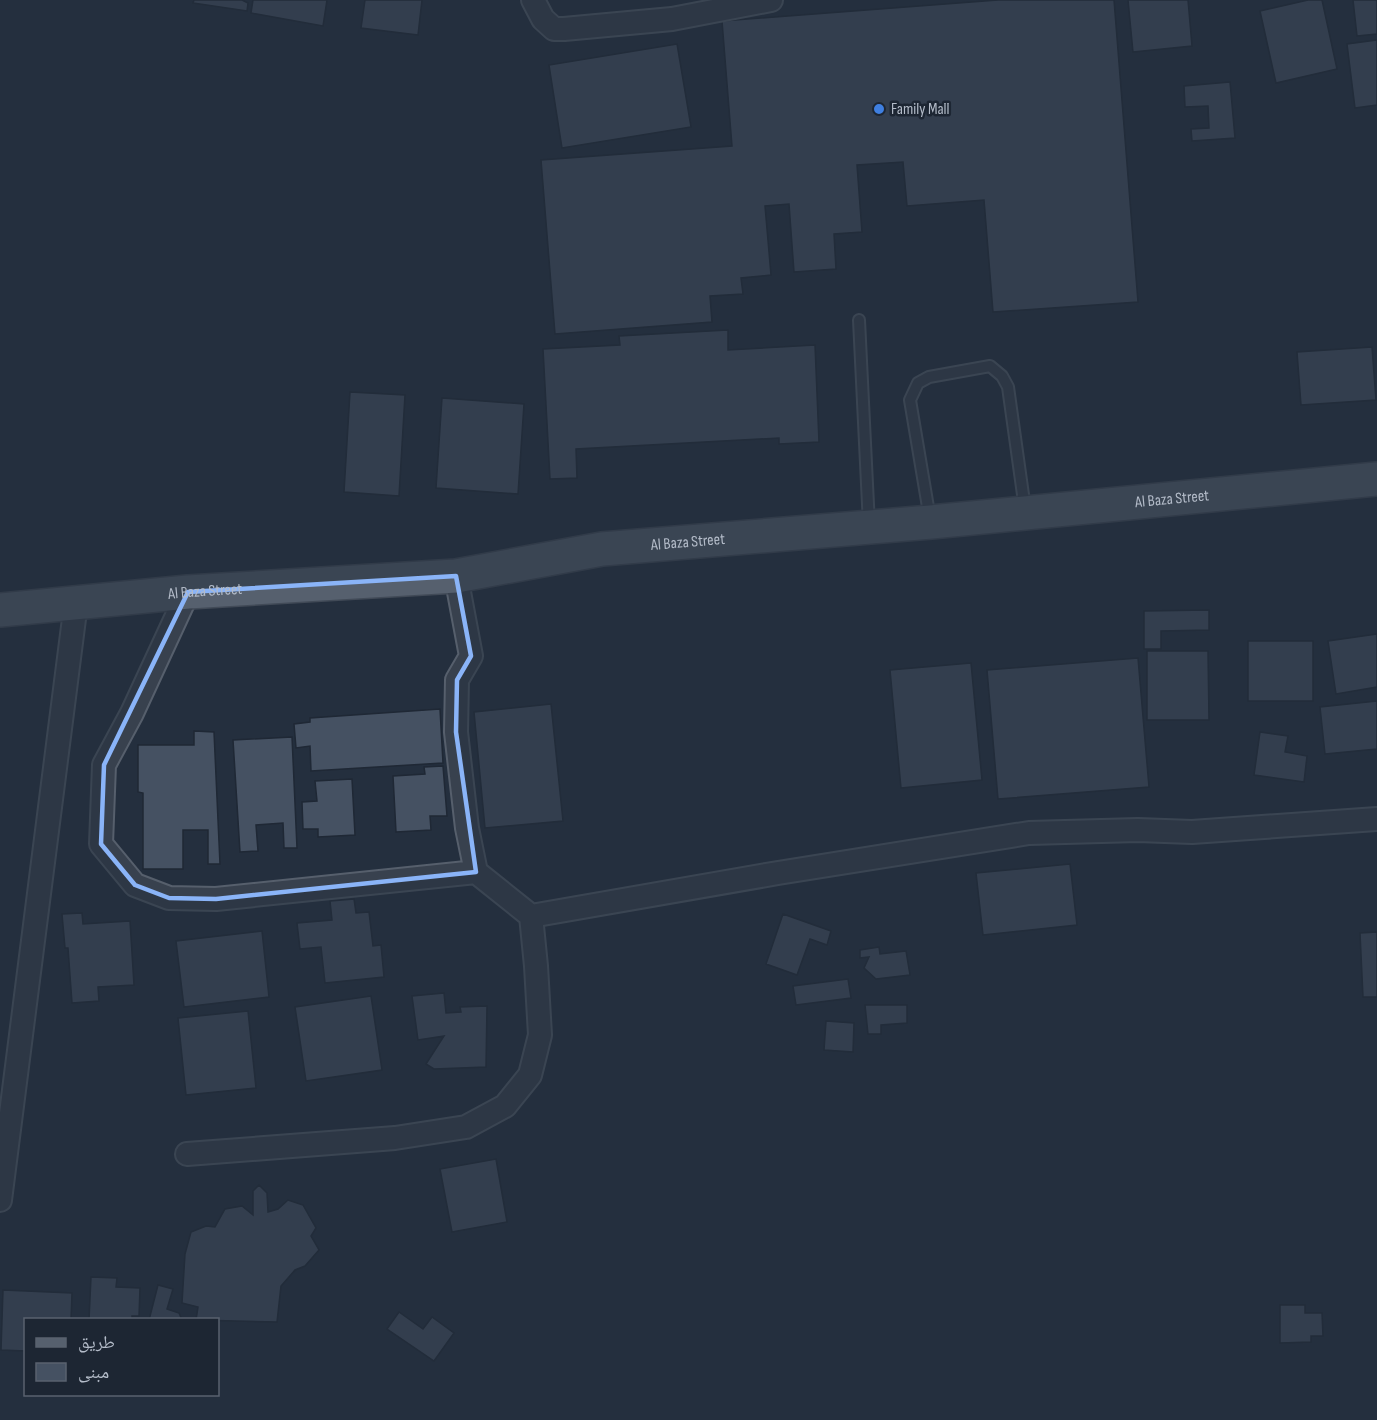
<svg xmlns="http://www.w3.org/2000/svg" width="1377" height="1420" font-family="'Sofia Sans Condensed','Noto Naskh Arabic',sans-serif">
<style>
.building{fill:#455162;stroke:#1f2835;stroke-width:1.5}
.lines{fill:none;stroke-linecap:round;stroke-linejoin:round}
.lane-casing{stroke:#565f6c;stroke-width:14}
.street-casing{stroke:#565f6c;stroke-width:26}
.primary-casing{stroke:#414a57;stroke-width:36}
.lane{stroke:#38414e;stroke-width:10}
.street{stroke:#38414e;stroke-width:22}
.primary{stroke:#56606e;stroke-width:33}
.marked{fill:none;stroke:#8ab4f8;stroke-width:4.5;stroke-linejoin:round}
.shop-dot{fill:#3f7fe0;stroke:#1d2633;stroke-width:2}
.labels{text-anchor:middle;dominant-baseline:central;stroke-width:5;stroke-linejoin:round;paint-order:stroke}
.poi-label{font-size:16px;fill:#b4bcc9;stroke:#1d2633;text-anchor:start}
.street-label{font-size:16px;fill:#b4bcc9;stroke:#1d2633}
</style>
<rect width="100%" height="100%" fill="#242f3e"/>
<!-- building -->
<path class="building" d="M194,0h48l6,3 -1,8 -54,-8z
M253,0h74l-4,26 -72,-13z
M365,0h57l-4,35 -57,-7z
M998,0h116l24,302 -145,10 -9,-112 -77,6 -4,-44 -46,3 5,67 -28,2 2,35 -42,3 -5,-68 -24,2 6,69 -30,3 2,16 -33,2 2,26 -157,12 -14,-174 191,-14 -10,-125z
M1128,0h60l4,46 -59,6z
M1308,0h14l15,69 -61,14 -16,-72z
M1353,0h24v34l-20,2z
M1377,40v65l-22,3 -8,-64z
M677,44l14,83 -129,21 -13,-83z
M1230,82l5,56 -43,3 -1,-12 18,-1 -1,-22 -23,1 -1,-21z
M728,330v20l87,-5 4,97 -40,2v-6l-203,11 1,29 -27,1 -7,-130 77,-4 -1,-9z
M1372,347l4,53 -75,5 -4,-53z
M350,392l55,3 -6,101 -55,-4z
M442,398l82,6 -6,90 -82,-6z
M1209,610v20l-48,1v18h-17v-38z
M1377,634v53l-41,7 -8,-53z
M1248,641h65v60h-65z
M1147,651h61l1,69h-62z
M1138,658l11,129 -151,12 -11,-129z
M971,663l11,117 -81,8 -11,-118z
M1377,701v48l-52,5 -5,-47z
M551,704l12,117 -78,7 -11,-116z
M440,709l3,54 -132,8 -1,-25 -14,2 -2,-24 16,-2v-4z
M194,731l20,1 6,132h-12v-34h-25v39h-40v-76l-5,-1v-47h56z
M1260,732l28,4 -3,16 22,4 -3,26 -50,-7z
M292,737l5,111h-13l-1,-25 -27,2 2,26 -18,1 -7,-112z
M443,766l4,50h-17l1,14 -35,2 -3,-56 32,-2 -1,-7z
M352,779l3,56 -37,2v-8h-15l-1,-27 15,-1 -2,-20z
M1070,864l7,61 -94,10 -7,-62z
M354,899l2,14 13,-1 4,34 8,-1 3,32 -59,6 -4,-36 -21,2 -3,-26 35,-3 -2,-19z
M82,913l1,11 47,-3 4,64 -36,2 1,14 -27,2 -4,-55h-3l-3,-34z
M783,914l48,17 -4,14 -17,-6 -13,36 -31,-11z
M262,931l7,66 -85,10 -8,-66z
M1377,932v65h-14l-3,-64z
M879,947l1,7 26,-3 4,24 -34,4 -12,-11 5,-11 -9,1v-8z
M848,979l3,19 -55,7 -3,-19z
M444,993l2,20 15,-1 -1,-5 27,-1 -1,61 -52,2 -8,-5 18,-28 -26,4 -6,-44z
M371,996l11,74 -76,11 -11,-74z
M865,1005h42v18l-26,2v9h-13z
M248,1011l8,77 -70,7 -8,-77z
M826,1021l28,2 -1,29 -29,-2z
M496,1159l11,63 -55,10 -12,-63z
M259,1185l8,8 1,19 10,-3 10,-9 15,5 13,23 -5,8 8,14 -14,16 -10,4 -14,16 -4,36 -81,-2 2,-13 -16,-4 3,-49 6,-22 15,-6 9,1 10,-18 17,-3 11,9v-24z
M91,1277l26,1 -1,9 24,1 -1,28h-7v4h-43z
M158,1285l15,4 -6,20 12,4 3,7h-33z
M3,1290l69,3 -1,27h-45v31l-25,-1z
M1280,1305h25v8h17l1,23h-12v6l-31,1z
M399,1312l24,17 9,-12 22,16 -20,28 -47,-32z"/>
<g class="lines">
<defs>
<path id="lane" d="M859,320l10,205
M930,519l-20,-119 8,-17 11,-6 61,-11 12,10 6,11 17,122"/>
<path id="street" d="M533,0l10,19 11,10h10l108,-10 99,-19
M188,592l-56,121 -28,52 -3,79 34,41 34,13 47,1 260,-27
M531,916l247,-43 251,-40 109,-3 54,2 185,-13
M187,1154l208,-16 71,-11 39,-21 25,-31 10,-40 -4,-69 -5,-50 -55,-44 -9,-44 -11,-96 1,-52 14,-24 -15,-80
M0,1200l76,-597"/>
<g id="primary">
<path id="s1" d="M0,610l188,-18 268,-16 146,-27 329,-27 446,-43"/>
</g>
</defs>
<!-- lane casing -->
<use href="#lane" class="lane-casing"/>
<!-- street casing -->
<use href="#street" class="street-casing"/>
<!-- primary casing -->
<use href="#primary" class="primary-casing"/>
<!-- lane -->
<use href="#lane" class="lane"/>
<!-- street -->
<use href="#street" class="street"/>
<!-- primary -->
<use href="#primary" class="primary"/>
</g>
<!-- marked area -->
<path d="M0 0H1377V1420H0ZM456,576l15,80 -14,24 -1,52 20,140 -260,27 -47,-1 -34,-13 -34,-41 3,-79 84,-173z" fill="#242f3e" fill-opacity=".55" fill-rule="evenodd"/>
<path class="marked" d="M456,576l15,80 -14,24 -1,52 20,140 -260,27 -47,-1 -34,-13 -34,-41 3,-79 84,-173z"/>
<!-- markers -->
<circle class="shop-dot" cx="879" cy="109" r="6"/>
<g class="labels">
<!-- poi labels -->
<g class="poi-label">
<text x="891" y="109">Family Mall</text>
</g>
<!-- street labels -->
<g class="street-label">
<text stroke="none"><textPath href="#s1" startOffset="1178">Al Baza Street</textPath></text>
<text stroke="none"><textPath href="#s1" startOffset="692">Al Baza Street</textPath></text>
<text stroke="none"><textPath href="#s1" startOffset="206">Al Baza Street</textPath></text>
</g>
</g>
<!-- legend -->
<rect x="24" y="1318" width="195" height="78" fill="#1d2633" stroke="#59626f" stroke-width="1.5"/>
<rect x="36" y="1338" width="30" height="9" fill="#56606e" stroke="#59626f" stroke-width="1.5"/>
<text x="78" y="1348" font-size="18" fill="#b4bcc9">طريق</text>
<rect x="36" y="1363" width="30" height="18" fill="#455162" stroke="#59626f" stroke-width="1.5"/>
<text x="78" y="1378" font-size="18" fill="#b4bcc9">مبنى</text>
</svg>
